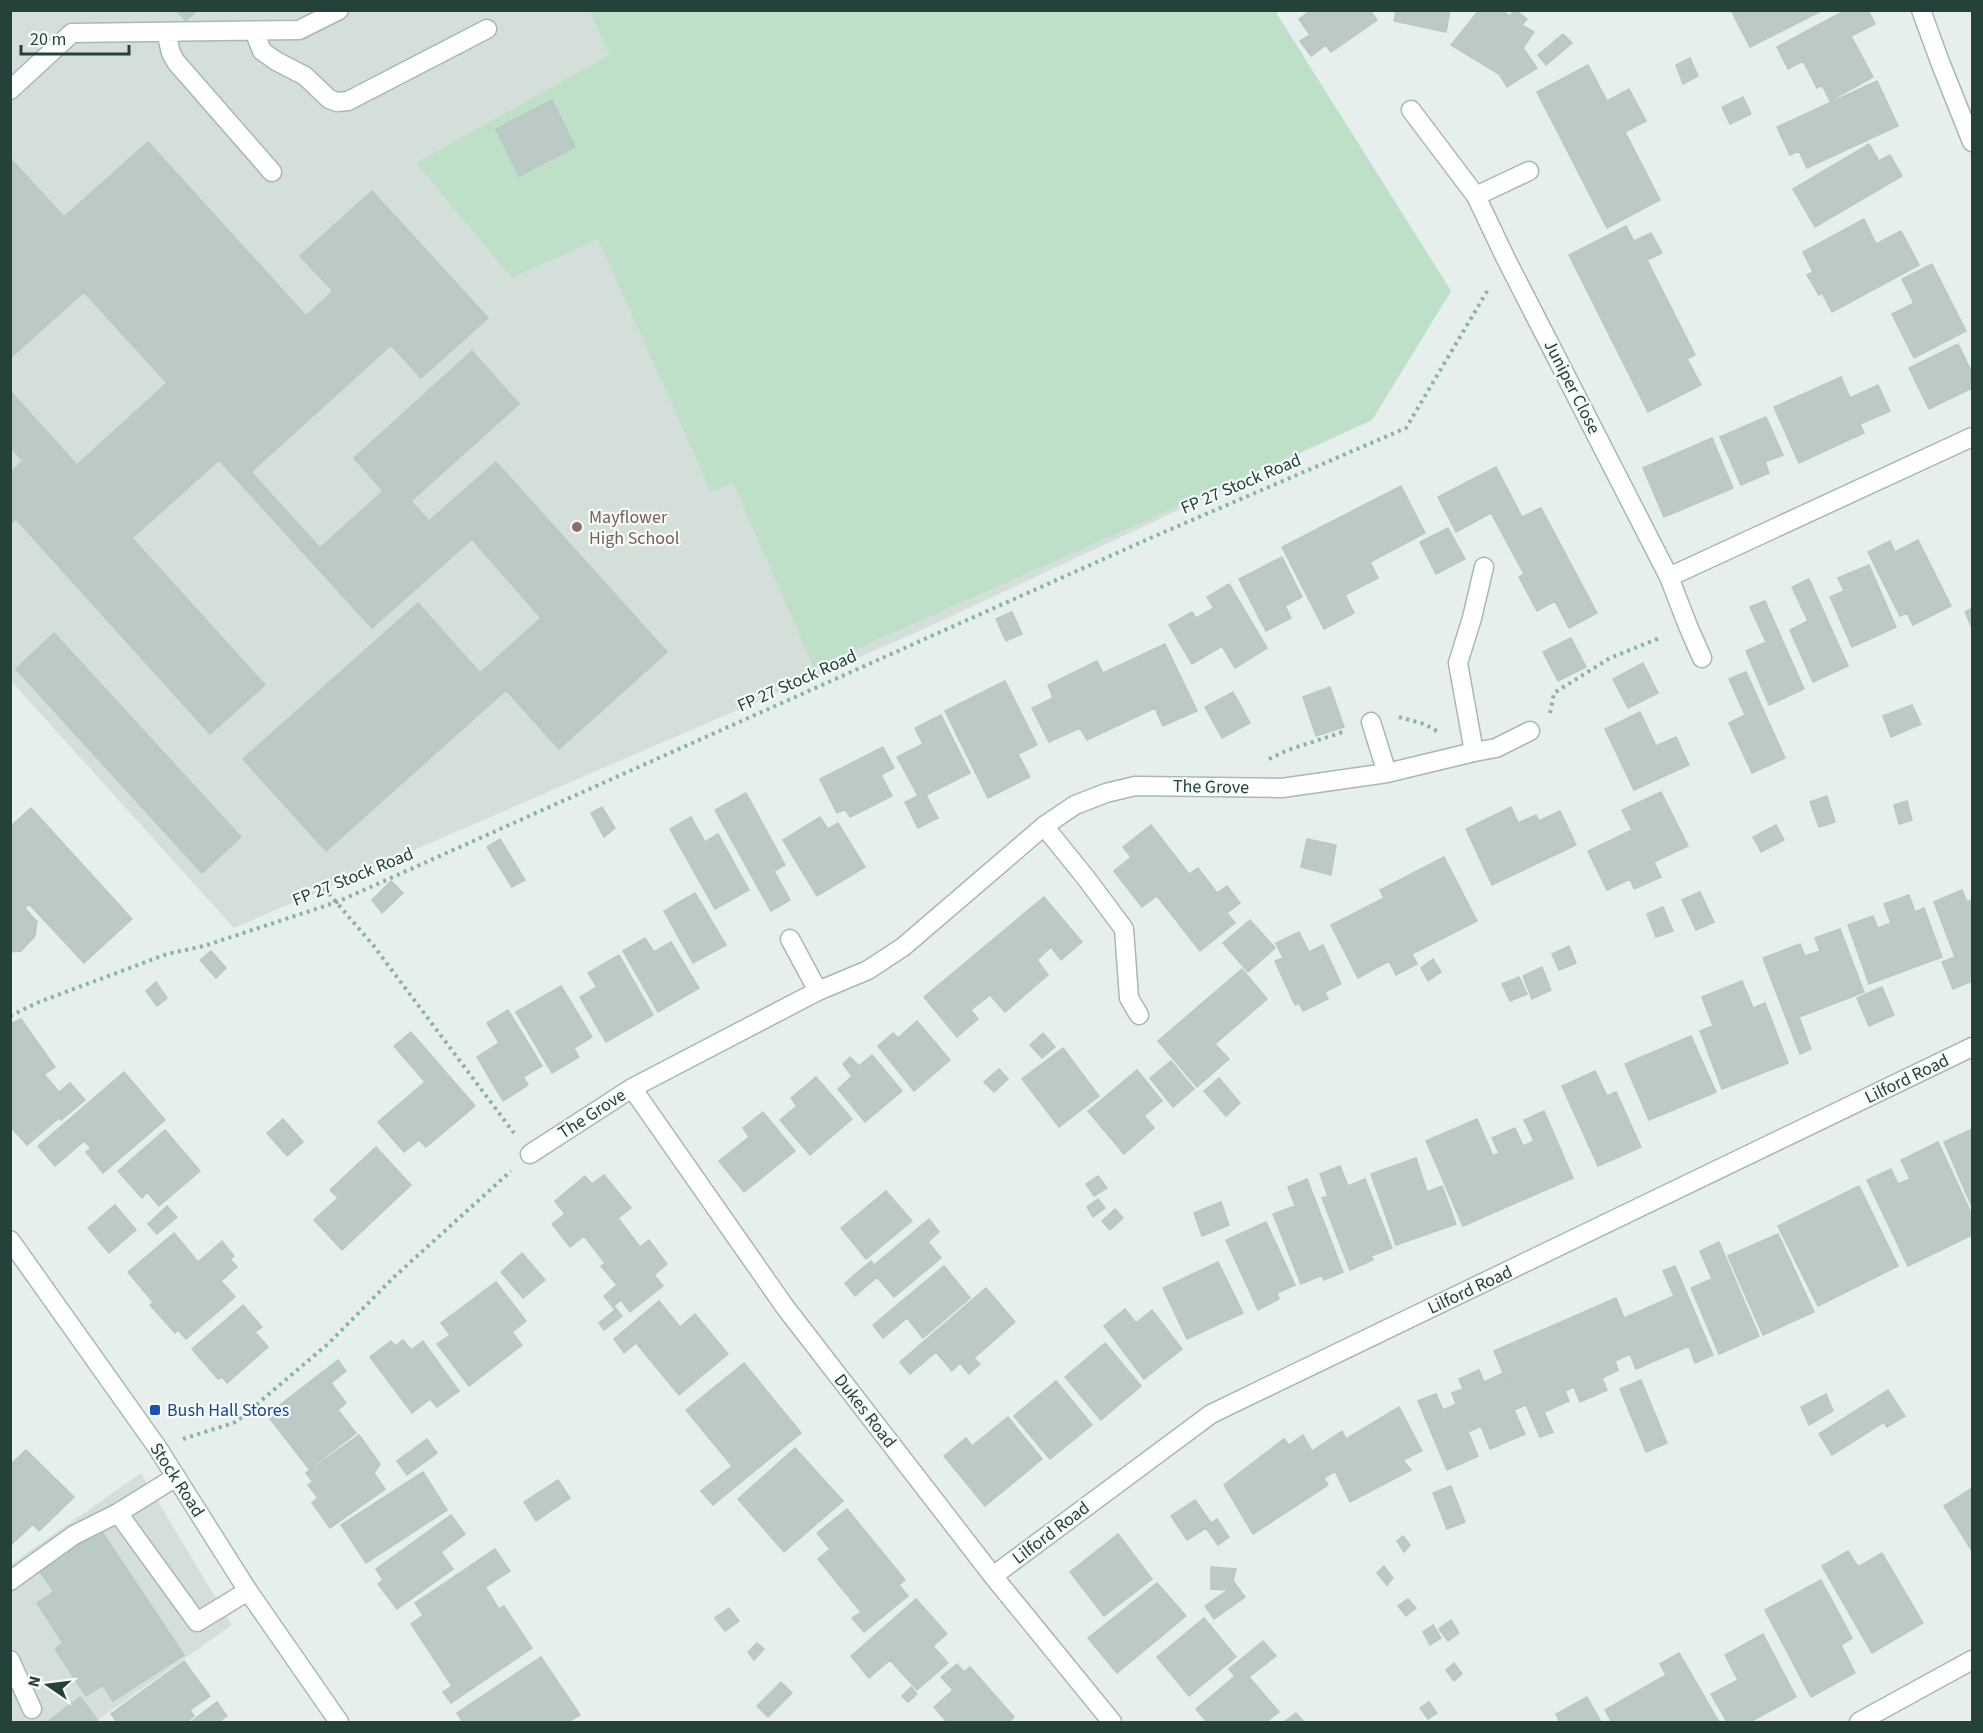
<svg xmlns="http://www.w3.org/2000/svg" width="1983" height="1733" font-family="'Source Sans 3',sans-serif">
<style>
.built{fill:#d4dfda}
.green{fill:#bfe0c8}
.building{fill:#bbcac4;stroke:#b8c9c2;stroke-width:1.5}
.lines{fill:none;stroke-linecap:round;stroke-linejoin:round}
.service-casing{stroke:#a8b8b2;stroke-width:21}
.minor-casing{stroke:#a8b8b2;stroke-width:21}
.tertiary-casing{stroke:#a8b8b2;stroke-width:21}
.secondary-casing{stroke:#a4bbb3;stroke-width:21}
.path{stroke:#86b3a5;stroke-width:4;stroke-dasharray:3 4.5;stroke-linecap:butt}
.service{stroke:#fff;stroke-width:18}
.minor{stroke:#fff;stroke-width:18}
.tertiary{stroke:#fff;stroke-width:18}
.secondary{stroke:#fff;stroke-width:18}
.education-dot{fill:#8d6e63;stroke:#f7fbf9;stroke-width:2}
.transit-dot{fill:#1a4fb4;stroke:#f7fbf9;stroke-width:2}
.labels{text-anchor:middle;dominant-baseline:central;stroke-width:4.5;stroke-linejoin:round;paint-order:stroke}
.street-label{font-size:18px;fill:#24423a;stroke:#f7fbf9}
.education-label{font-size:18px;fill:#785e54;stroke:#f7fbf9;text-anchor:start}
.transit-label{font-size:18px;fill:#164399;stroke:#f7fbf9;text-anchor:start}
</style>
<rect width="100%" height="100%" fill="#e6efeb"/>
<!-- built -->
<path class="built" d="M10,11h1265l176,280 -79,129 -457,213 -681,295 -223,-247z
M141,1473l91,152 -137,97h-84l-1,-157z"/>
<!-- green -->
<path class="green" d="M590,11h685l176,280 -79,129 -558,248 -81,-185 -22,9 -113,-253 -86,39 -96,-115 193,-108z"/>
<!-- building -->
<path class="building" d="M176,10h21l-11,11z
M1312,10h58l7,10 -46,32 -5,-7 -15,11 -11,-15 10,-6 -11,-16z
M1390,10h60l-4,22 -52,-11 2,-9z
M1479,10h21l10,6 5,-6 12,9 -5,6 12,7 -11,16 14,20 -30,19 -8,-13 -48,-29z
M1731,10h92l-73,37z
M1846,10h22l7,14 -24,12 22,41 -43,24 -8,-16 -5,3 -14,-27 -15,8 -11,-22z
M1563,34l9,9 -26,22 -8,-10z
M1690,58l8,18 -15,8 -7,-19z
M1588,65l19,36 22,-12 17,32 -21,11 35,68 -53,28 -70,-136z
M1877,81l21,45 -91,42 -8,-17 -9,4 -13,-28z
M1743,97l8,17 -21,10 -8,-17z
M552,100l23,47 -56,29 -23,-47z
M148,142l158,174 27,-25 -33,-35 72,-65 116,127 -67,60 -30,-33 -140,127 69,76 63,-57 -29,-33 118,-107 47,53 -108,97 18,20 67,-59 171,190 -108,97 -53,-59 -180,161 -83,-92 175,-156 62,70 61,-55 -69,-79 -100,89 -153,-168 -87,78 133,147 -55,49 -194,-215 -6,5v-51l13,-12 -13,-14v-56l67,74 90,-82 -83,-91 -74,66v-200l54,59z
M1869,144l10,17 11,-6 12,21 -87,51 -22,-38z
M1864,219l12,25 25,-13 18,34 -87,47 -10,-19 -3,2 -12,-20 6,-3 -10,-20z
M1626,226l8,15 17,-8 11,20 -15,7 48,95 -8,4 14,26 -53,27 -79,-157z
M1932,264l34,67 -52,27 -22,-44 22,-11 -12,-24z
M1958,344l14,29v15l-43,21 -20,-41z
M1841,377l9,21 28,-13 12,26 -30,13 4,9 -65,30 -25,-56z
M1766,417l17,38 -18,7 4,11 -28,12 -21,-48z
M1712,438l21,50 -69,29 -21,-49z
M1496,467l26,50 19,-9 56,105 -28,15 -14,-27 -18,10 -18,-34 5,-3 -33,-61 -35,19 -18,-35z
M1401,486l24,47 -55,29 8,16 -33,17 9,18 -30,16 -42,-82z
M1448,528l17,31 -29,15 -16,-32z
M1918,540l33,66 -38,19 -6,-12 -7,3 -32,-64 22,-11 5,11z
M1282,557l20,40 -17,9 6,12 -25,13 -27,-52z
M1869,565l27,62 -44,20 -22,-50 14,-6 -6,-13z
M1809,579l39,87 -35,16 -23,-52 18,-9 -16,-34z
M1229,584l38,64 -32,20 -13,-22 -30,18 -23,-39 23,-13 4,6 18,-10 -7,-11z
M1765,601l39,88 -35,16 -23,-54 20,-9 -16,-35z
M1972,608v20l-7,-16z
M1012,612l10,22 -16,7 -10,-22z
M54,633l187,204 -39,36 -186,-204z
M1571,638l15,29 -28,14 -15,-29z
M1165,644l32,67 -34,15 -8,-18 -68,32 -7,-12 -31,14 -17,-34 21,-10 -5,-13 49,-24 6,12z
M1643,663l15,30 -30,15 -15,-29z
M1746,672l39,86 -33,15 -23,-50 16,-8 -16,-36z
M1005,681l32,64 -19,9 12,23 -42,21 -43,-87z
M1330,687l14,40 -28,9 -13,-39z
M1233,692l17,31 -28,15 -17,-31z
M1912,705l9,19 -30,13 -8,-21z
M1640,712l16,34 20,-9 13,28 -55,25 -29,-61z
M941,715l29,58 -44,22 12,23 -20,10 -13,-26 13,-6 -21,-39 26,-13 -8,-16z
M883,747l11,21 -13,7 11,21 -42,21 -5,-8 -8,4 -17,-34z
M1661,792l27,54 -34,16 7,15 -27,12 -4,-10 -23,11 -19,-39 44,-21 -10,-20z
M746,793l39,72 -11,6 16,29 -19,11 -56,-101z
M1827,796l8,26 -16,5 -9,-25z
M1907,801l5,19 -13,4 -5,-19z
M602,807l13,21 -11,9 -13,-24z
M1511,807l7,16 18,-8 3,6 21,-10 16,34 -84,40 -26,-56z
M31,808l101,111 -48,44 -55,-59 -4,4 12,14 -2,14 -14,15 -11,1v-125z
M691,817l14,25 13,-8 31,56 -34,19 -45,-80z
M820,817l8,12 10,-6 27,44 -48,29 -34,-56z
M1151,825l38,49 9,-6 19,25 10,-7 13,17 -13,10 8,10 -35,28 -43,-55 -15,11 -28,-36 17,-14 -8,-10z
M1776,825l8,15 -23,12 -8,-15z
M500,839l25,41 -13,7 -25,-40z
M1307,839l29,6 -5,30 -30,-8z
M1444,857l33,64 -65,33 5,10 -21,11 -7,-14 -31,17 -27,-53 53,-27 -4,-8z
M391,881l12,12 -21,20 -10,-13z
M1962,890l5,12 5,-2v81l-19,8 -11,-27 13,-5 -21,-55z
M1700,892l14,30 -18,8 -14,-30z
M695,893l31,52 -33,18 -29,-52z
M1909,895l6,17 9,-4 18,49 -73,27 -21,-59 25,-9 5,12 13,-5 -7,-19z
M1044,897l38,45 -21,18 -10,-13 -14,13 11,15 -43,37 -15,-17 -19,15 7,9 -21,18 -33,-40z
M1663,907l10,24 -17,6 -9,-23z
M1250,920l25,28 -27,24 -25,-29z
M1840,929l24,63 -65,25 12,32 -11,5 -37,-96 37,-14 5,12 15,-5 -5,-13z
M1299,932l10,20 14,-7 18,39 -16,8 3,7 -25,12 -4,-8 -4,2 -20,-44 8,-3 -7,-15z
M645,938l9,14 17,-10 28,46 -41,24 -35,-61z
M1569,946l7,17 -17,7 -7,-16z
M211,951l15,17 -10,10 -16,-18z
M619,955l34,60 -47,27 -26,-45 17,-10 -9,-14z
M1433,959l8,13 -13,9 -7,-13z
M1542,967l9,23 -19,9 -9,-23z
M1242,969l25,30 -52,45 14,15 -32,28 -39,-46z
M1519,977l8,17 -17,7 -8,-17z
M1742,981l11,27 12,-5 23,60 -66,26 -22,-58 13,-5 -11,-29z
M156,982l11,16 -10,8 -11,-15z
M561,986l31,51 -18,11 5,9 -27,16 -36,-61z
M1882,987l12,28 -25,11 -12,-28z
M508,1010l34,56 -19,11 5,8 -25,16 -26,-44 22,-14 -12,-20z
M21,1019l34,48 -11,7 15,18 11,-9 15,17 -24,20 -2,-2 -32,27 -17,-19v-102z
M917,1021l33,39 -36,31 -36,-45 15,-13 5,5z
M411,1032l64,74 -49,41 -7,-7 -15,12 -26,-30 47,-40 -31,-36z
M1043,1033l12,14 -13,11 -12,-13z
M1691,1036l25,56 -67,28 -24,-56z
M1063,1048l36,48 -40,31 -37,-48z
M872,1055l30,36 -37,31 -27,-33 14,-13 -9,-12 7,-7 9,9z
M1171,1061l23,28 -21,18 -23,-29z
M999,1069l9,10 -14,13 -10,-10z
M1137,1070l25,31 -18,15 10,12 -30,26 -36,-43z
M1595,1071l12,25 9,-4 25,55 -43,19 -36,-80z
M124,1072l41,48 -62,53 -17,-21 5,-4 -7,-7 -29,25 -17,-20z
M816,1077l36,42 -42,36 -30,-35 17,-14 -6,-8z
M1219,1078l21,25 -14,13 -22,-25z
M1544,1111l29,67 -110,48 -37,-85 51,-22 16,37 6,-3 -7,-15 23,-10 8,18 11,-5 -10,-21z
M763,1112l32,39 -51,41 -25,-31 30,-24 -6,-9z
M283,1119l20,23 -16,14 -20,-23z
M1972,1129v78l-28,-65z
M165,1130l35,41 -41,35 -12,-14 -5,6 -24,-27z
M1938,1142l34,73v20l-64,31 -41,-86 24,-11 7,15 12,-5 -9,-19z
M376,1147l35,38 -69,65 -28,-30 24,-22 -8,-8z
M1416,1158l11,34 15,-6 14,38 -60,21 -25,-71z
M1340,1166l8,20 17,-7 27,69 -21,8 2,4 -23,10 -28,-72 6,-2 -8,-22z
M604,1175l27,33 -13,10 22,29 9,-7 18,24 -13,11 9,11 -33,26 -9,-12 -7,6 8,10 -18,14 -5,-7 16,-13 -11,-14 13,-11 -16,-19 4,-3 -21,-27 -14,11 -18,-23 13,-10 -10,-13 30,-25 7,8z
M1098,1176l9,12 -13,8 -8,-12z
M1307,1179l36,93 -19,8 -2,-5 -21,9 -28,-70 22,-8 -7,-19z
M1859,1186l39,80 -80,40 -40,-80z
M886,1191l26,30 -46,38 -25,-31z
M1098,1199l7,9 -12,9 -6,-10z
M1221,1202l8,23 -27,11 -8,-23z
M115,1205l21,25 -27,23 -21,-25z
M167,1206l10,11 -20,17 -9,-10z
M1115,1209l8,9 -13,12 -8,-9z
M929,1219l10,13 -11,10 13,16 -47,39 -17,-20 -22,19 -10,-13 26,-22 3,4z
M1266,1222l29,63 -18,8 2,6 -21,11 -32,-70z
M174,1233l24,29 24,-21 12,15 -4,3 7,8 -16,14 14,16 -49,42 -8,-9 -3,3 -25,-28 3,-3 -25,-30z
M1778,1234l36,78 -51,23 -35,-79z
M1719,1242l40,94 -40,18 -28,-66 21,-9 -12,-28z
M522,1253l23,27 -22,18 -22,-26z
M1218,1262l25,51 -56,26 -24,-51z
M944,1266l26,32 -47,40 -16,-20 -24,20 -10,-13z
M1675,1266l38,89 -18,8 -6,-17 -53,23 -6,-15 -15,7 3,9 -16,8 5,12 -27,12 -6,-15 -9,4 4,10 -25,11 9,20 -13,5 -14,-32 -12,5 11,24 -35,15 -9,-23 -13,6 10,24 -31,14 -29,-69 18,-7 7,16 13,-6 -4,-11 11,-4 -4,-10 20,-9 5,12 19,-9 5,11 -14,-33 122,-53 8,20 50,-22 -11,-25z
M496,1282l30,39 -14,11 10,13 -53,41 -32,-42 13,-9 -9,-12z
M986,1288l29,34 -41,36 6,6 -11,10 -9,-11 -8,8 -16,-19 -26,22 -10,-12z
M659,1301l21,26 15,-13 33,40 -49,41 -43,-52 -12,10 -10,-14z
M243,1305l19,22 -7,5 13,15 -41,36 -5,-6 -4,2 -26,-30z
M1125,1309l11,14 16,-13 30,39 -38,30 -40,-53z
M403,1340l8,10 12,-9 36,50 -22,16 -7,-8 -18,14 -42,-56 21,-16 4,5z
M1105,1343l36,43 -40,34 -36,-43z
M338,1360l8,11 -15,12 15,20 -8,7 18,23 -47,36 -42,-54z
M744,1363l57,70 -88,72 -12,-14 31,-25 -46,-56z
M1641,1380l26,63 -21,9 -26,-63z
M1056,1381l36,44 -42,34 -36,-43z
M1888,1390l17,26 -18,11 -3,-5 -52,33 -13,-21z
M1826,1394l7,17 -24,14 -8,-18z
M1399,1407l23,44 -19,9 8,10 -61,32 -15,-31 -11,7 4,7 -75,49 -29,-49 60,-46 5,6 14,-10 9,16 30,-20 4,8z
M1008,1417l34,42 -57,47 -41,-50 22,-18 6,8z
M359,1435l21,29 -6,9 11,16 -55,39 -18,-25 6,-5 -10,-13 5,-3 -7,-9z
M427,1439l10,14 -30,22 -10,-14z
M795,1448l48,53 -59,51 -46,-53z
M26,1450l48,47 -35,34 -6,-7 -23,22v-81z
M423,1472l24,38 -81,53 -25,-38z
M558,1480l12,18 -34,23 -12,-19z
M1451,1486l14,36 -18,7 -14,-36z
M1972,1488v63l-28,-45z
M1195,1500l16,23 6,-4 12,18 -11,8 -12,-17 -19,12 -16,-24z
M847,1509l58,71 -6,5 9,11 -44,36 -12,-14 9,-6 -43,-53 12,-10 -13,-16z
M451,1515l14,19 -24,18 12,17 -56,40 -19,-25 5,-4 -7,-11z
M100,1529l84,126 -71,46 -10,-16 -17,11 -31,-47 8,-6 -26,-40 17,-11 -15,-22z
M1118,1534l34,45 -48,37 -34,-44z
M1403,1536l7,9 -6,7 -7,-11z
M495,1549l15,22 -25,16 14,22 5,-3 28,42 -81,55 -8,-11 9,-6 -41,-62 12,-9 -8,-12z
M1848,1551l10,16 24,-14 41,70 -51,30 -50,-87z
M1384,1566l9,12 -6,7 -10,-12z
M1211,1567l25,2 -3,12 12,16 -31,22 -9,-13 23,-16 -17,-1z
M1821,1580l31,58 -11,7 14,28 -44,24 -46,-87z
M1157,1583l29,33 -69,57 -29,-35z
M916,1599l31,35 -14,12 15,17 -31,27 -27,-30 -21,18 -18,-22z
M1408,1599l8,9 -10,8 -8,-10z
M729,1608l10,13 -14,10 -10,-13z
M1204,1618l32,39 -47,39 -32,-39z
M1451,1620l8,13 -11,8 -9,-12z
M1433,1625l8,13 -11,7 -7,-13z
M1763,1634l33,63 -46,25h-23l-16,-28 27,-14 -13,-25z
M1263,1641l13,15 -27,21 30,35 -13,10h-59l-11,-13 39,-33 -6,-7z
M757,1643l7,6 -10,11 -6,-8z
M1679,1653l40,69h-107l-7,-12 61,-35 -6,-11z
M541,1657l39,58 -12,7h-105l-6,-9z
M184,1661l26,35 -20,14 4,6 -8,6h-69l-6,-8z
M1454,1663l8,11 -8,7 -8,-11z
M957,1664l7,8 6,-5 44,50 -4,4 2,1h-65l-13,-15 19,-17 -12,-13z
M781,1682l11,11 -24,24 -11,-11z
M911,1687l6,7 -9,8 -6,-6z
M80,1697l18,24 -3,1h-48z
M1587,1697l14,25h-41l-4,-8z
M217,1702l10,14 -9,6h-23l-2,-2z
M1429,1702l8,11 -9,6 -8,-11z
M1296,1713l8,9h-20z"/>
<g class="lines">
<defs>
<path id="service" d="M254,31l8,20 14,10 29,15 24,23 8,3 11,-1 139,-72
M166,32l5,21 5,9 96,110
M10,90l62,-57 227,-3 40,-20
M1474,752l-16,-89 14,-45 12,-51
M176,1477l-58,36 79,109 51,-31
M10,1581l64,-46 44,-22
M10,1660l22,49"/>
<path id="minor" d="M1411,110l65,86
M1529,171l-53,25 30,63 163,318 303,-140
M1669,577l19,49 14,32
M1387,773l87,-21 22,-4 34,-17
M1044,826l42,52 38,51 5,69 10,17
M790,939l28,52
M632,1088l153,219 208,269 119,146
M530,1154l102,-66 186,-97 50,-21 35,-23 141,-121 31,-21 31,-12 29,-7 147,2 105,-15 -16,-51
M993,1576l218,-162 761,-367
M1859,1722l113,-62"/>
<path id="tertiary" d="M1921,10l19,52 32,80"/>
<path id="secondary" d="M10,1240l147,207 91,144 91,131"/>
</defs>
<!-- service casing -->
<use href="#service" class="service-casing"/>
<!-- minor casing -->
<use href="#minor" class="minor-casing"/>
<!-- tertiary casing -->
<use href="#tertiary" class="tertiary-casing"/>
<!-- secondary casing -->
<use href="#secondary" class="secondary-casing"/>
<!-- path -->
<path class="path" d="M1550,713l4,-20 56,-35 52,-21
M1399,717l25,7 13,7
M1269,759l19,-9 58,-19
M324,888l49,57 141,188
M10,1016l29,-14 128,-48 37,-8 133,-44 818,-366 251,-108 83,-140
M183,1439l53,-17 93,-79 65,-66 117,-106"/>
<!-- service -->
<use href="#service" class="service"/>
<!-- minor -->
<use href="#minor" class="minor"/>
<!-- tertiary -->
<use href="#tertiary" class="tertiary"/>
<!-- secondary -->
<use href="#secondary" class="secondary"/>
</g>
<!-- markers -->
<circle class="education-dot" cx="577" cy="527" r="6"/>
<rect class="transit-dot" x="149" y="1404" width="12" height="12" rx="3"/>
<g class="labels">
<!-- street labels -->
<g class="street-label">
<text transform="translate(1572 387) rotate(63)">Juniper Close</text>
<text transform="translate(1241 484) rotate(-23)">FP 27 Stock Road</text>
<text transform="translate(797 681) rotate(-24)">FP 27 Stock Road</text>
<text transform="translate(1211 787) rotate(1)">The Grove</text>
<text transform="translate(353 877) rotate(-22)">FP 27 Stock Road</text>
<text transform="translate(1907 1079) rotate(-26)">Lilford Road</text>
<text transform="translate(592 1114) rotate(-33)">The Grove</text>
<text transform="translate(1470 1290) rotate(-25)">Lilford Road</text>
<text transform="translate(865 1411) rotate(52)">Dukes Road</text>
<text transform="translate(177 1480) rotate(57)">Stock Road</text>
<text transform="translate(1051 1533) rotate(-37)">Lilford Road</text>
</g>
<!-- education labels -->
<g class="education-label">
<text x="589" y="517">Mayflower<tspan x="589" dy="21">High School</tspan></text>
</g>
<!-- transit labels -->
<g class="transit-label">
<text x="167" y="1410">Bush Hall Stores</text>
</g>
</g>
<!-- border -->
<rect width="1983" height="1733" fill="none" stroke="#24423a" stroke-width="24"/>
<!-- north arrow -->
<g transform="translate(48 1685) rotate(284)" stroke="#f7fbf9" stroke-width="4.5" paint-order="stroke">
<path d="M0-4.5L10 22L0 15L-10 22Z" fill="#24423a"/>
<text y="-9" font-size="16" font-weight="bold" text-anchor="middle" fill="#24423a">N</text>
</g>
<!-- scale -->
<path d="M21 45v9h108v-9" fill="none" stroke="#24423a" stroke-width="3"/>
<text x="30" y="45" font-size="18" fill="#24423a" stroke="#f7fbf9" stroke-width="4.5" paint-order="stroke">20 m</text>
</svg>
